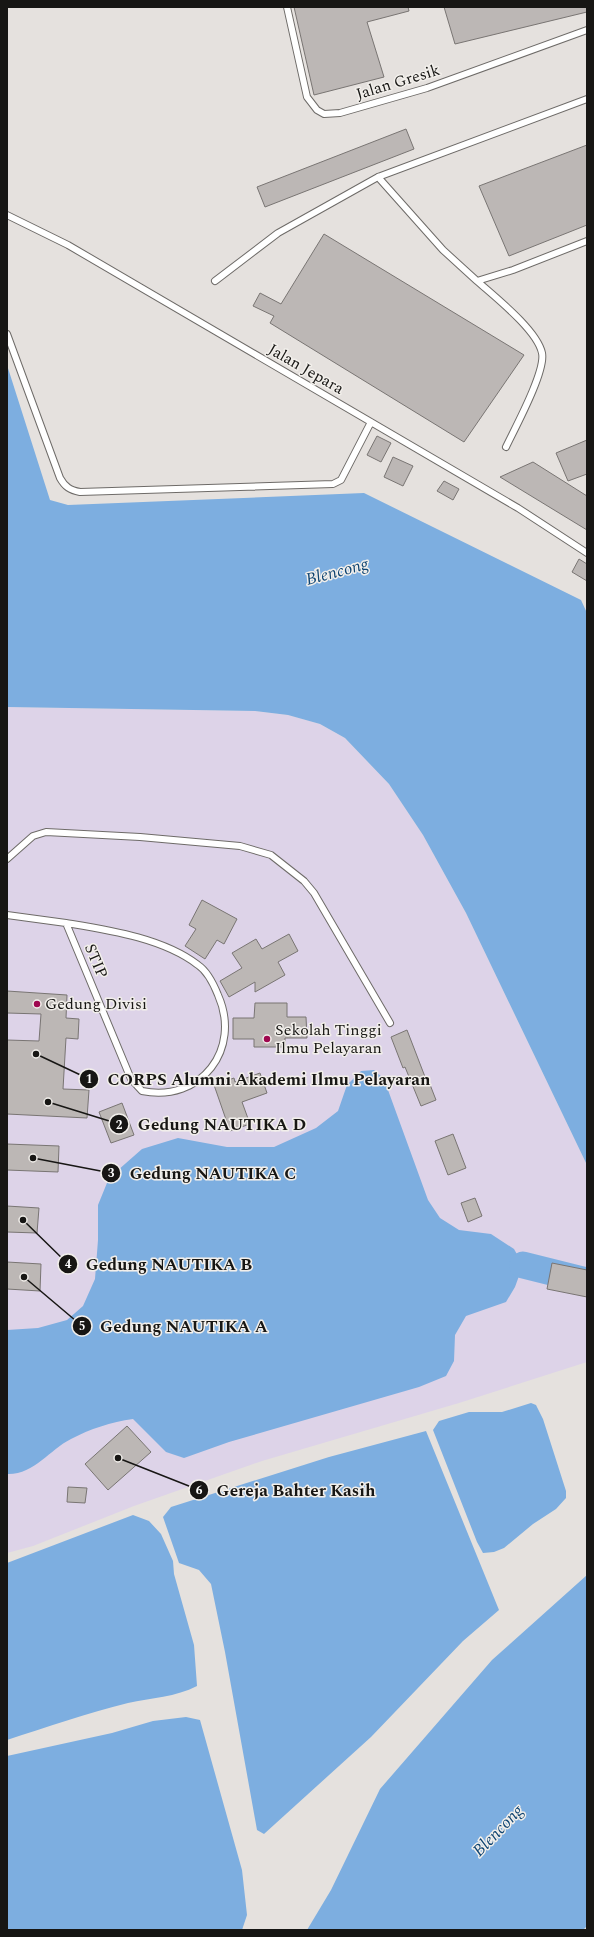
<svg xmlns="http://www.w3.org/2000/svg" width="594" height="1937" font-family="Spectral,serif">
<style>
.education{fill:#ddd3e8}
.water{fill:#7daee0}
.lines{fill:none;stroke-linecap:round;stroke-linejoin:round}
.river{stroke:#7daee0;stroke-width:27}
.building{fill:#bcb7b5;stroke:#797573}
.service-casing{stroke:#6e6b68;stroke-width:8}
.service{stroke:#fff;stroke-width:6}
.poi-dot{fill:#9f074f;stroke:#f2efeb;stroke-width:1.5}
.labels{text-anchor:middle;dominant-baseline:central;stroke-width:3;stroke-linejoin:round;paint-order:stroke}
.street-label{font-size:16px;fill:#171614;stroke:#f2efeb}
.poi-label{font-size:16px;fill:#171614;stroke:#f2efeb;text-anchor:start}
.water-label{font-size:17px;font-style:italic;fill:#0e4472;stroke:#f2efeb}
.leader{fill:none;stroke:#171614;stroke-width:1.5}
.callout-dot{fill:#171614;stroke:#f2efeb;stroke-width:1.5}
.mark-label{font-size:12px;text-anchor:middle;font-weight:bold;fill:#fff}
.callout-label{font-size:17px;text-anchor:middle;font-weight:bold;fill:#171614;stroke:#f2efeb;stroke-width:3;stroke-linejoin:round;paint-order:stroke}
</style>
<rect width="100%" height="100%" fill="#e5e1de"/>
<!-- education -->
<path class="education" d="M7,707l248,4 33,4 32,9 25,14 44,46 34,51 43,78 121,252v197l-128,41 -197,58 -128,45 -101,40 -26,7z"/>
<!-- water -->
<path class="water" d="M7,365l43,135 18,5 296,-12 217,107 6,13v552l-121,-252 -43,-78 -34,-51 -44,-46 -25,-14 -32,-9 -33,-4 -248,-4z
M374,1070l10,9 44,121 12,18 19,12 32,4 23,15 9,16 -8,22 -9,15 -40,14 -11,19 -1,26 -8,15 -27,11 -190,55 -45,16 -18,-6 -33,-33c-22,3 -43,10 -62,20 -22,11 -37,36 -64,35v-144l31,-2 29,-8 16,-14 12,-27 3,-39v-35l11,-27 33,-29 36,-11 49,9h47l42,-19 22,-17 9,-26 14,-14z
M531,1403l5,2 7,14 23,72v7l-10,11 -23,15 -29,24 -10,4 -11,1 -6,-11 -44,-112 6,-9 30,-9h33z
M426,1431l73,179 -36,31 -92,96 -107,97 -7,-4 -32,-178 -14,-68 -12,-14 -20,-7 -16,-46 8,-10 158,-50z
M133,1515l16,6 12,13 12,27 1,13 20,71 3,41c-21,11 -46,12 -69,17 -41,10 -81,24 -121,37v-177z
M587,1575v351l-4,4h-276l24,-40 49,-101 112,-129z
M186,1717l14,3 42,150 5,45 -5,15h-235v-174l105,-23 41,-12z"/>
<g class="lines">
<!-- river -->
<path class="river" d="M523,1265l64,16"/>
</g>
<!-- building -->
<path class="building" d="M294,7h114l1,4 -42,11 17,55 -70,18z
M444,7h143v5l-132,32z
M406,129l8,20 -149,58 -8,-20z
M587,145v80l-78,31 -30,-70z
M324,234l200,121 -60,87 -194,-119 4,-7 -21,-10 7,-13 21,11z
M377,436l14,7 -10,19 -14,-7z
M587,440v34l-19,7 -12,-28z
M393,457l20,9 -10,20 -19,-9z
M533,462l54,34v34l-87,-53z
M444,481l15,8 -6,11 -16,-9z
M579,559l8,5v17l-15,-9z
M202,900l35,19 -13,25 -7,-4 -12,19 -20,-13 11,-17 -7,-4z
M289,934l9,17 -20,11 7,13 -30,17v-10l-26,15 -9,-16 22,-13 -10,-15 24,-14 6,10z
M7,991l60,4 -1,23 13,1 -1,20 -12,-1 -3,51 26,1 -2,28 -80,-4v-74l32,1 2,-27 -34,-1z
M255,1003h32v14h19l1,21h-22v9h-31v-8h-21v-21h21z
M407,1030l20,52h2l7,18 -15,6 -16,-39 -2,1 -12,-31z
M260,1073l7,20 -25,9 8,22 -20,7 -16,-46 20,-7 1,4z
M122,1103l12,32 -23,8 -12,-31z
M453,1134l13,34 -18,7 -13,-34z
M7,1144l52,2 -1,26 -51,-2z
M475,1198l7,18 -14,6 -7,-19z
M7,1206l32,2 -2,25 -30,-1z
M7,1262l34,2 -1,27 -33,-2z
M552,1263l35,7v27l-40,-8z
M127,1426l24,26 -43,38 -23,-26z
M68,1487l19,1 -2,15 -18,-1z"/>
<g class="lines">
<defs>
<path id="service" d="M287,7l20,90 10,13 7,4 16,-1 87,-25 160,-58
M378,177l65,73 34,31 36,-11 74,-29
M7,215l61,30 450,263 69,45
M215,281l63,-48 100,-56 209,-78
M477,281c18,16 60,49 65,72 4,18 -27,75 -36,94
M7,334l53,144c5,9 10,12 20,14l253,-8 8,-4 30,-58
M7,859l26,-23 13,-4 94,5 100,9 31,9 33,26 10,12 76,130
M7,915l59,8 65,156 11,12c59,12 100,-42 76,-96 -4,-10 -11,-24 -20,-30 -35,-27 -90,-35 -132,-42"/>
</defs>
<!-- service casing -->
<use href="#service" class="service-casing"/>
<!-- service -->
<use href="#service" class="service"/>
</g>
<!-- markers -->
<g class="poi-dot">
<circle cx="37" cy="1004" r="4"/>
<circle cx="267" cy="1039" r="4"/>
</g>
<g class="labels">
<!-- street labels -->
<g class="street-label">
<text transform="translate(398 82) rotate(-17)">Jalan Gresik</text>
<text transform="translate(306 369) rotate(30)">Jalan Jepara</text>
<text transform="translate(96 961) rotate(67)">STIP</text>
</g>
<!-- poi labels -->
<g class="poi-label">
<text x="45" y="1004">Gedung Divisi</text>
<text x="275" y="1030">Sekolah Tinggi<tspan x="275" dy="18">Ilmu Pelayaran</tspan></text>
</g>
<!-- water labels -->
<g class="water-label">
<text transform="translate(337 572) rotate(-15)">Blencong</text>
<text transform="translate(498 1831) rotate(-46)">Blencong</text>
</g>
</g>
<!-- callouts -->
<path class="leader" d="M36 1054L89 1079M48 1102L119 1124M33 1158L111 1173M23 1220L68 1264M24 1277L82 1326M118 1458L199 1490"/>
<g class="callout-dot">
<circle cx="36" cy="1054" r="4"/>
<circle cx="48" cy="1102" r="4"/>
<circle cx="33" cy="1158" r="4"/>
<circle cx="23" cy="1220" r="4"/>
<circle cx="24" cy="1277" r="4"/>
<circle cx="118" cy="1458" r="4"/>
<circle cx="89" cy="1079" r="10"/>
<circle cx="119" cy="1124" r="10"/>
<circle cx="111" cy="1173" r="10"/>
<circle cx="68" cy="1264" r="10"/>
<circle cx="82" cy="1326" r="10"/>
<circle cx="199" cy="1490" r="10"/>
</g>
<g class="mark-label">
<text x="89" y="1083">1</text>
<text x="119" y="1129">2</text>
<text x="111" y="1177">3</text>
<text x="68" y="1268">4</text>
<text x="82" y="1330">5</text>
<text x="199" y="1494">6</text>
</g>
<g class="callout-label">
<text x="269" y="1085">CORPS Alumni Akademi Ilmu Pelayaran</text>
<text x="222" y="1130">Gedung NAUTIKA D</text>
<text x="213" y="1179">Gedung NAUTIKA C</text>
<text x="169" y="1270">Gedung NAUTIKA B</text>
<text x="184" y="1332">Gedung NAUTIKA A</text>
<text x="296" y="1496">Gereja Bahter Kasih</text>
</g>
<!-- border -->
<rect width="594" height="1937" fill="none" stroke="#171614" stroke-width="16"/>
</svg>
